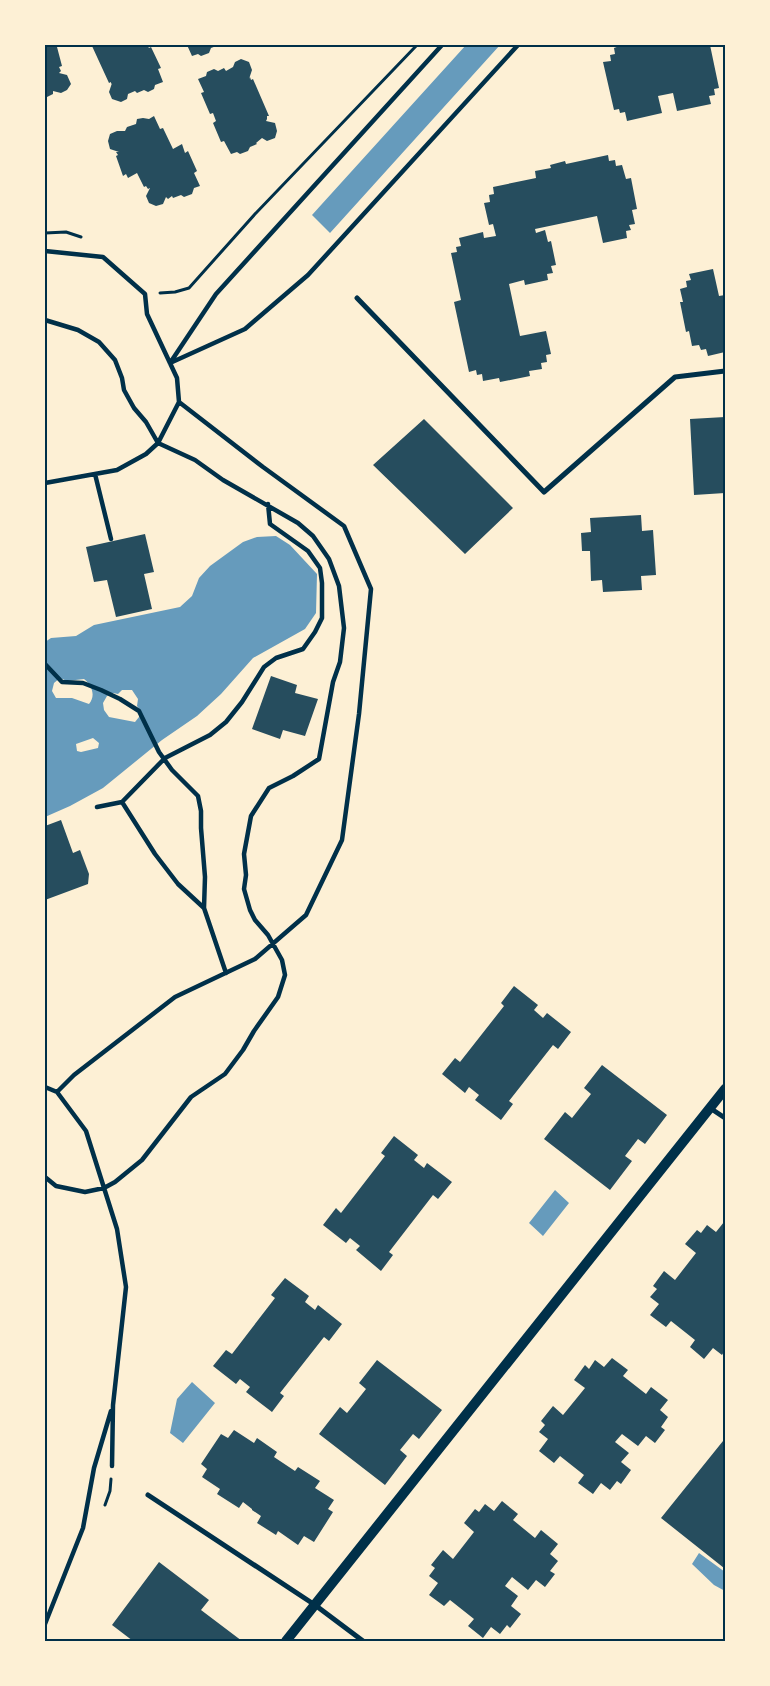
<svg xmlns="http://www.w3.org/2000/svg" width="770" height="1686" font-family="Raleway,sans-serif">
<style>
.water{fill:#669bbc;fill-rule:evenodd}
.building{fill:#264d5e}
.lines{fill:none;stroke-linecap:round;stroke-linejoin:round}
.path{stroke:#003049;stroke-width:3}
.pedestrian{stroke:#003049;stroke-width:4.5}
.minor{stroke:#003049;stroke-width:5}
.secondary{stroke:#003049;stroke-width:10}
.neatline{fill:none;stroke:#003049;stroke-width:2}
</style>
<rect width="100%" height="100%" fill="#fdf0d5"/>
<!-- water -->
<path class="water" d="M466,45h34l-170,188 -18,-18z
M276,536l14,9 27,29 -1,39 -11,16 -52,29 -32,36 -24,22 -35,24 -59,48 -33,18 -25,11v-175l6,-4 25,-2 18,-11 86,-18 12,-11 7,-18 11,-12 33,-24 14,-5zM60,678l7,3 17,-2c8,6 12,17 5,25l-17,-6h-16l-4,-7 2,-8zM122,690h10l6,9 -1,7 3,4 -1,7 -4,5 -26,-5 -5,-7 -1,-7 4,-7 6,-3 5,1zM93,738l6,5 -1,5 -17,4 -4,-1 -1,-7z
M555,1190l14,13 -26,33 -14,-13z
M192,1382l23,21 -32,40 -13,-10 7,-34z
M699,1553l26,19v19l-11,-6 -22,-21z"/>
<!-- building -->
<path class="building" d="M45,45h7l2,2h3l5,19 -3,1 2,4 -2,2 8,2 4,9 -4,6 -6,3 -8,-2v3l-8,4z
M94,45h53l2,3 2,-1 10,21 -3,1 5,13 -8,3 -1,4 -6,3 -4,-2 -7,3 -2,-2 -7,3 -1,5 -6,3 -9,-3 -3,-7 3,-9 -1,1v-2l-2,1 -17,-37z
M187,45h32l-8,3 -2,5 -8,3 -3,-2 -6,2z
M622,45h88l9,43 -5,1 1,6 -6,1 2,8 -34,7 -4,-18 -15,3 4,17 -35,8 -2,-9 -5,1 -1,-4 -5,1 -11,-48 8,-1 -1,-6 5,-1 -1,-6z
M241,59l8,3 3,8 -3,9 1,-2 1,3 2,-1 16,37h-2v3l-1,2 9,2 2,8 -2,7 -8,3 -5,-3 -6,5 1,1 -7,3 -2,4 -8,3 -3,-2 -6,2 -7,-13 -3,1 -8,-19 3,-2 -3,-8 -3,1 -9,-21 3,-1 -6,-13 8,-3 1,-4 7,-3 4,2 6,-3 2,3 7,-4 2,-5z
M154,116l6,13 3,-1 10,21 9,-5 3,9 3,-2 9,20 -3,2 6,13 -6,2 -2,6 -8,3 -3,-2 -8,3 -1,-2 -4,3 -2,-2 -3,7 -7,2 -7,-3 -3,-7 4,-8 -2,1 -2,-3 -2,1 -7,-14 -9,5 -2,-4 -3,2 -7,-20 2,-1 -2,-3h3l-9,-3 -2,-8 2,-7 7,-3h8l2,-4 9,-3 1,-5 6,-1 6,1z
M608,155l1,6 6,-1 1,6 6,-1 4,14 5,-1 6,31 -5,1 3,14 -6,1 2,5 -5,1 1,7 -24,5 -6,-27 -62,13 1,4 9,-3 3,12 3,-1 5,24 -5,1 2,7 -6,1 1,6 -23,5 -1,-5 -15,4 11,52 26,-5 5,23 -5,1 1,7 -6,1 1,6 -13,2 1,5 -30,6 -1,-4 -16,3 -1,-7 -5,1 -1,-5 -7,2 -15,-70 7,-2 -10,-47 6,-1 -1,-5 5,-1 -2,-8 24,-6 1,6 12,-2 -3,-12 -4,1 -5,-22 6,-1 -1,-7 5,-1 -1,-7 43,-9 -1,-7 16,-3 -1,-3 15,-4 1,3z
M713,269l6,27 6,-1v57l-17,4 -2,-7 -5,1 -2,-5 -7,1 -3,-15 -3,1 -6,-30h3l-3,-13 7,-2 -1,-6 5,-1 -2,-6z
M725,417v76l-31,2 -4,-76z
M424,419l89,89 -48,46 -92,-89z
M641,515l1,16 11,-1 3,45 -15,1 1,14 -39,2 -1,-12 -11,1 -1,-30h-8l-1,-18 10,-1 -1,-14z
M145,534l9,38 -10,2 8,35 -36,8 -9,-37 -13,2 -8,-35z
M271,676l26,9 -2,8 23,6 -13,37 -22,-6 -3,9 -28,-10z
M61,820l12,33 7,-3 9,24 -1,10 -43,16v-74z
M514,986l24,19 -4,5 9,8 4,-5 24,19 -13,17 -5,-4 -44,56 4,3 -12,16 -26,-20 4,-5 -10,-8 -4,6 -23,-19 13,-16 5,4 44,-56 -3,-3z
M602,1065l65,50 -22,29 -7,-5 -13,17 7,5 -22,29 -66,-51 21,-27 7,6 19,-24 -7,-6z
M394,1136l24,19 -4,5 10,8 3,-5 25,19 -14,17 -5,-4 -44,57 4,3 -12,16 -25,-21 4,-4 -10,-8 -4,5 -23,-18 13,-17 5,5 44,-57 -4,-3z
M724,1222l1,128 -3,5 -9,-7 -9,11 -14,-12 5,-7 -24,-19 -5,6 -16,-12 9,-11 -9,-7 7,-8 -4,-3 11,-15 11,9 21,-27 -11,-9 12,-14 4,3 6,-8 9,7z
M285,1278l24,18 -4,6 10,8 3,-5 24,19 -13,17 -5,-4 -44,56 4,3 -12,16 -26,-20 4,-5 -10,-8 -4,5 -23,-18 13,-16 6,4 43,-56 -4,-3z
M612,1358l16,12 -5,6 23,18 5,-7 17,13 -8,10 8,7 -7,10 4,3 -10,13 -9,-7 -8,10 -16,-12 -7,8 14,11 -8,9 10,8 -10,14 -4,-3 -7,9 -9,-7 -8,11 -15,-11 6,-8 -24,-19 -6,7 -15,-12 9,-12 -9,-7 6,-7 -4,-4 12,-15 10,9 22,-27 -11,-8 11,-15 4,4 6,-9 9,7z
M377,1360l65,50 -23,29 -6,-5 -13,16 7,6 -22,29 -66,-51 21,-27 7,6 19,-24 -7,-6z
M234,1430l20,13 3,-5 20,14 -3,5 21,14 3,-4 22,14 -5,7 19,12 -6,9 5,3 -19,30 -10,-6 -6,9 -20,-14 -2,4 -19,-12 4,-7 -9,-6v-1l-9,-7 -4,6 -22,-14 3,-5 -18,-12 5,-8 -6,-5 20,-30 7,4z
M723,1441l2,2 -1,125 -63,-50z
M502,1501l16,13 -5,6 22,18 6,-8 17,14 -8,10 8,7 -8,10 5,3 -10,13 -9,-7 -8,10 -16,-13 -7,9 13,10 -7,10 10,8 -11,14 -3,-3 -7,9 -9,-7 -8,11 -15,-12 6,-7 -24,-19 -6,6 -15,-11 9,-12 -9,-7 6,-8 -4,-3 12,-15 10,9 21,-27 -10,-9 11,-14 4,3 6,-8 9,7z
M159,1562l50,38 -8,10 41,31h-109l-21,-16z"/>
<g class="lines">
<!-- path -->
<path class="path" d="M45,233l21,-1 15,5
M160,293l15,-1 14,-4 66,-74 162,-169
M105,1505l5,-14 1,-12"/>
<!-- pedestrian -->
<path class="pedestrian" d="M442,45l-226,249 -46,69 75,-34 63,-54 210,-230
M45,251l58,6 42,37 2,20 30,64 2,24 -21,41 -12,11 -29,16 -72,13
M45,320l33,10 21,12 16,18 7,18 2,12 10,18 12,14 12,21 37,17 28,20 75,43 15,13 16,23 10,27 5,42 -4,34 -7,20 -14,77 -26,17 -24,12 -18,28 -7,38 2,21 -2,14 6,21 5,10 13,15 14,25 3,15 -7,22 -24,34 -11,19 -18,24 -34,23 -49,63 -27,22 -11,6 -19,4 -29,-6 -11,-9
M95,474l16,65
M45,664l17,18 21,1 18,7 19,9 19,12 20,41 13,18 26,26 3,15v17l4,49 -1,31 22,65
M122,802l33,52 23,30 26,24
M97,807l25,-5 43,-44 45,-23 16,-13 16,-20 22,-35 12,-9 27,-9 12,-17 7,-14v-35l-2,-15 -12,-17 -38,-27 -2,-20
M45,1087l12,5 29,39 31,98 9,58 -13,118 -1,61
M57,1092l17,-17 101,-78 80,-38 51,-44 36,-75 17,-126 12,-125 -27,-63 -81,-59 -84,-65
M45,1624l38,-96 11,-60 17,-57"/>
<!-- minor -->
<path class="minor" d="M357,298l187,194 131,-115 50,-6
M710,1108l15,10
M148,1495l167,110 48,36"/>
<!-- secondary -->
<path class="secondary" d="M286,1641l439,-552"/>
</g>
<!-- border -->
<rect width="770" height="1686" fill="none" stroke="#fdf0d5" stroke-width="92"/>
<rect x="46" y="46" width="678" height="1594" class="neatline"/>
</svg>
